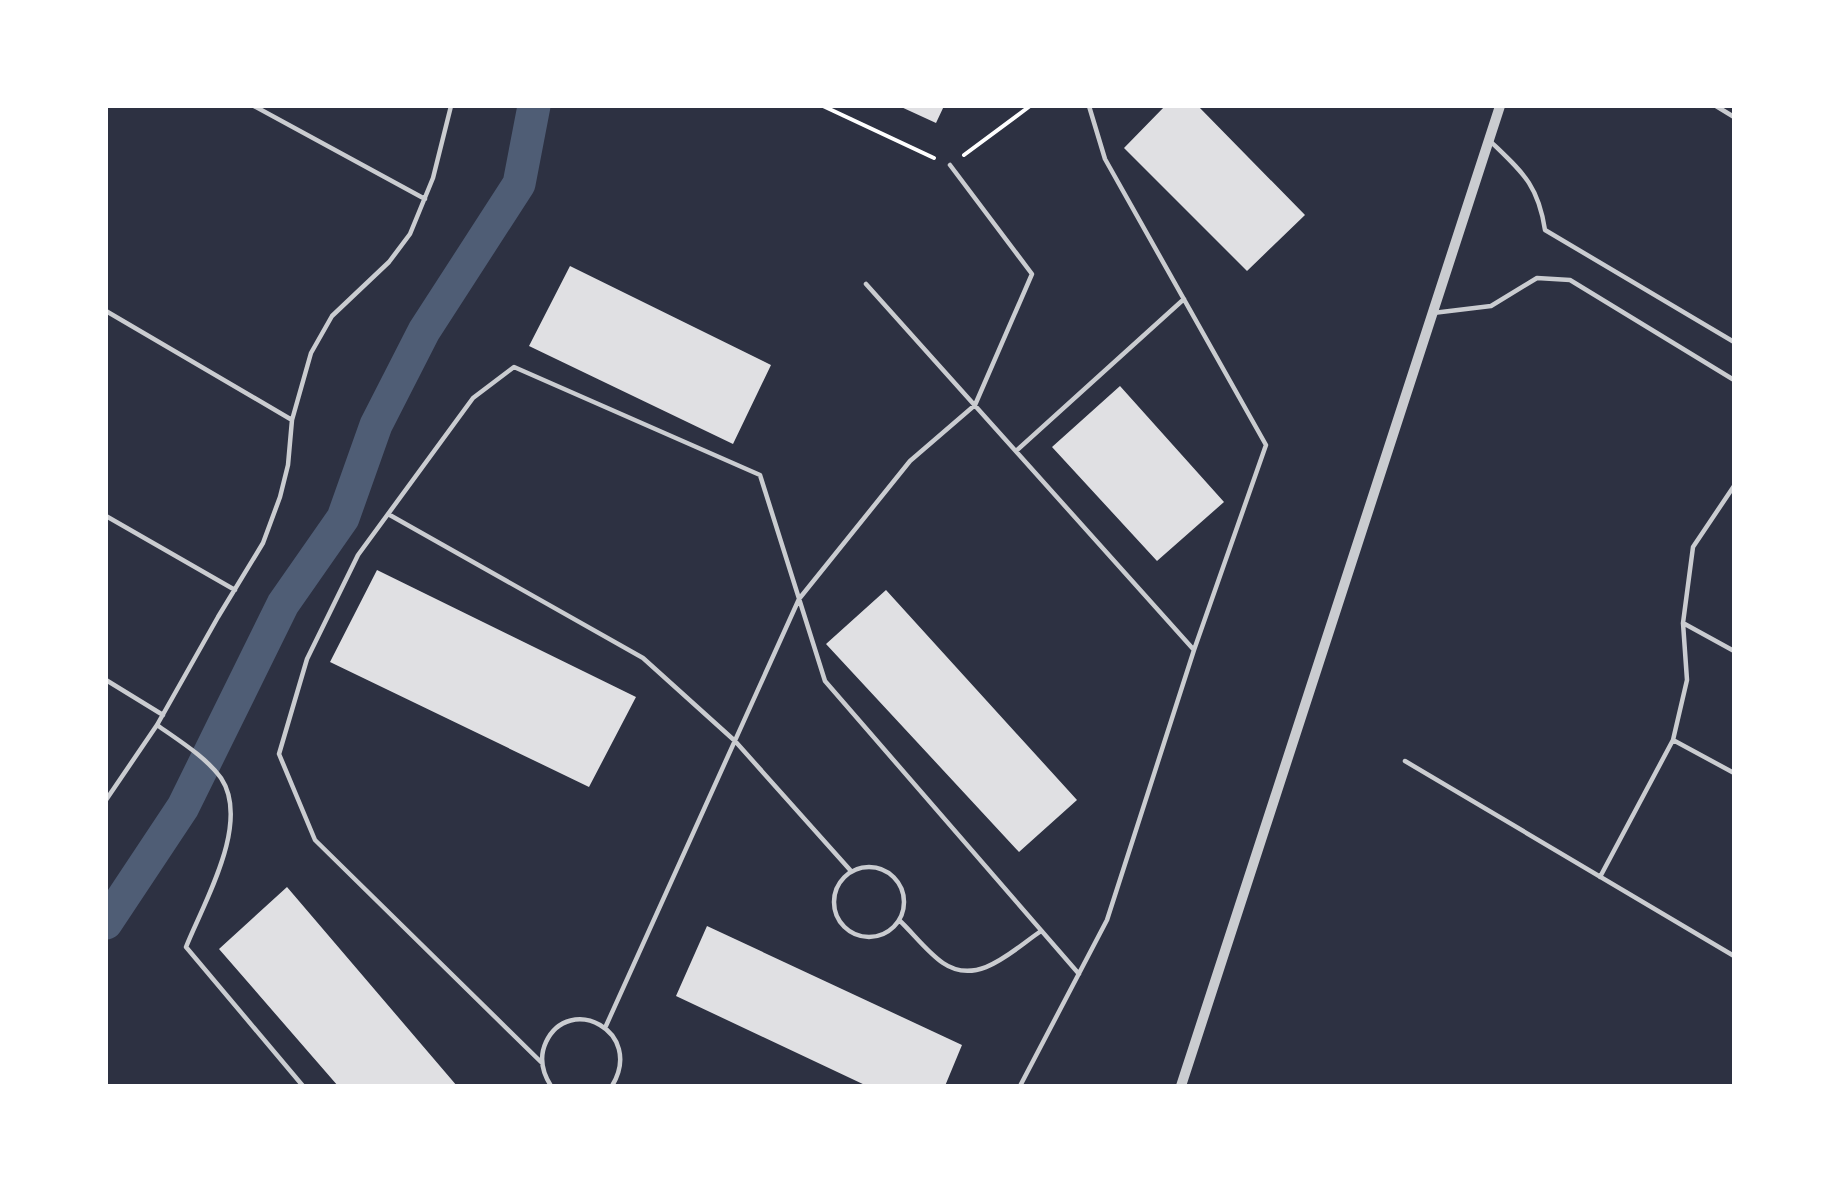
<svg xmlns="http://www.w3.org/2000/svg" width="1840" height="1192" font-family="'DM Sans',sans-serif">
<style>
.lines{fill:none;stroke-linecap:round;stroke-linejoin:round}
.canal{stroke:#4f5d75;stroke-width:33}
.building{fill:#e0e0e3}
.path{stroke:#fff;stroke-width:4}
.service{stroke:#caccd0;stroke-width:4.5}
.tertiary{stroke:#caccd0;stroke-width:10}
</style>
<rect width="100%" height="100%" fill="#2d3142"/>
<g class="lines">
<!-- canal -->
<path class="canal" d="M106,923l77,-116 100,-203 60,-86 33,-93 48,-94 95,-147 15,-78"/>
</g>
<!-- building -->
<path class="building" d="M899,106h45l-8,17z
M1165,106h33l107,109 -58,56 -123,-123z
M570,266l201,99 -38,79 -204,-98z
M1120,386l104,116 -67,59 -105,-114z
M377,570l259,127 -47,90 -259,-125z
M886,590l191,210 -58,52 -193,-208z
M287,887l170,199h-119l-119,-137z
M707,926l255,119 -17,41h-78l-191,-90z"/>
<g class="lines">
<!-- path -->
<path class="path" d="M823,106l111,52
M964,155l66,-49"/>
<!-- service -->
<path class="service" d="M254,106l171,93
M1716,106l18,11
M1490,141c32,31 48,43 55,89l189,112
M866,284l328,366
M106,311l186,109
M1433,313l58,-7 46,-28 33,2 164,100
M1016,451l168,-152
M388,514l255,144 92,83 116,130
M106,516l129,74
M1683,623l51,28
M106,680l57,35
M157,725c21,15 49,32 64,53 30,45 -17,124 -35,169l117,139
M1673,740l61,33
M1405,761l329,195
M106,800l51,-75 61,-108 45,-74 17,-46 8,-32 4,-45 19,-67 21,-37 57,-54 21,-28 23,-56 18,-72
M834 902a35 35 0 1 1 70 0a35 35 0 1 1-70 0Z
M1600,877l73,-137 14,-60 -4,-57 10,-76 41,-61
M899,920c14,13 28,32 44,43 35,24 70,-13 98,-32
M605,1028l194,-429 111,-138 65,-56 57,-131 -82,-109
M541,1062l-226,-222 -36,-86 28,-95 51,-104 115,-157 41,-31 246,108 65,206 254,293
M551,1086c-9,-14 -12,-29 -5,-44 23,-49 99,-11 66,44
M1020,1086l87,-166 87,-270 72,-205 -161,-286 -16,-53"/>
<!-- tertiary -->
<path class="tertiary" d="M1181,1086l319,-980"/>
</g>
<!-- border -->
<rect width="1840" height="1192" fill="none" stroke="#ffffff" stroke-width="216"/>
</svg>
